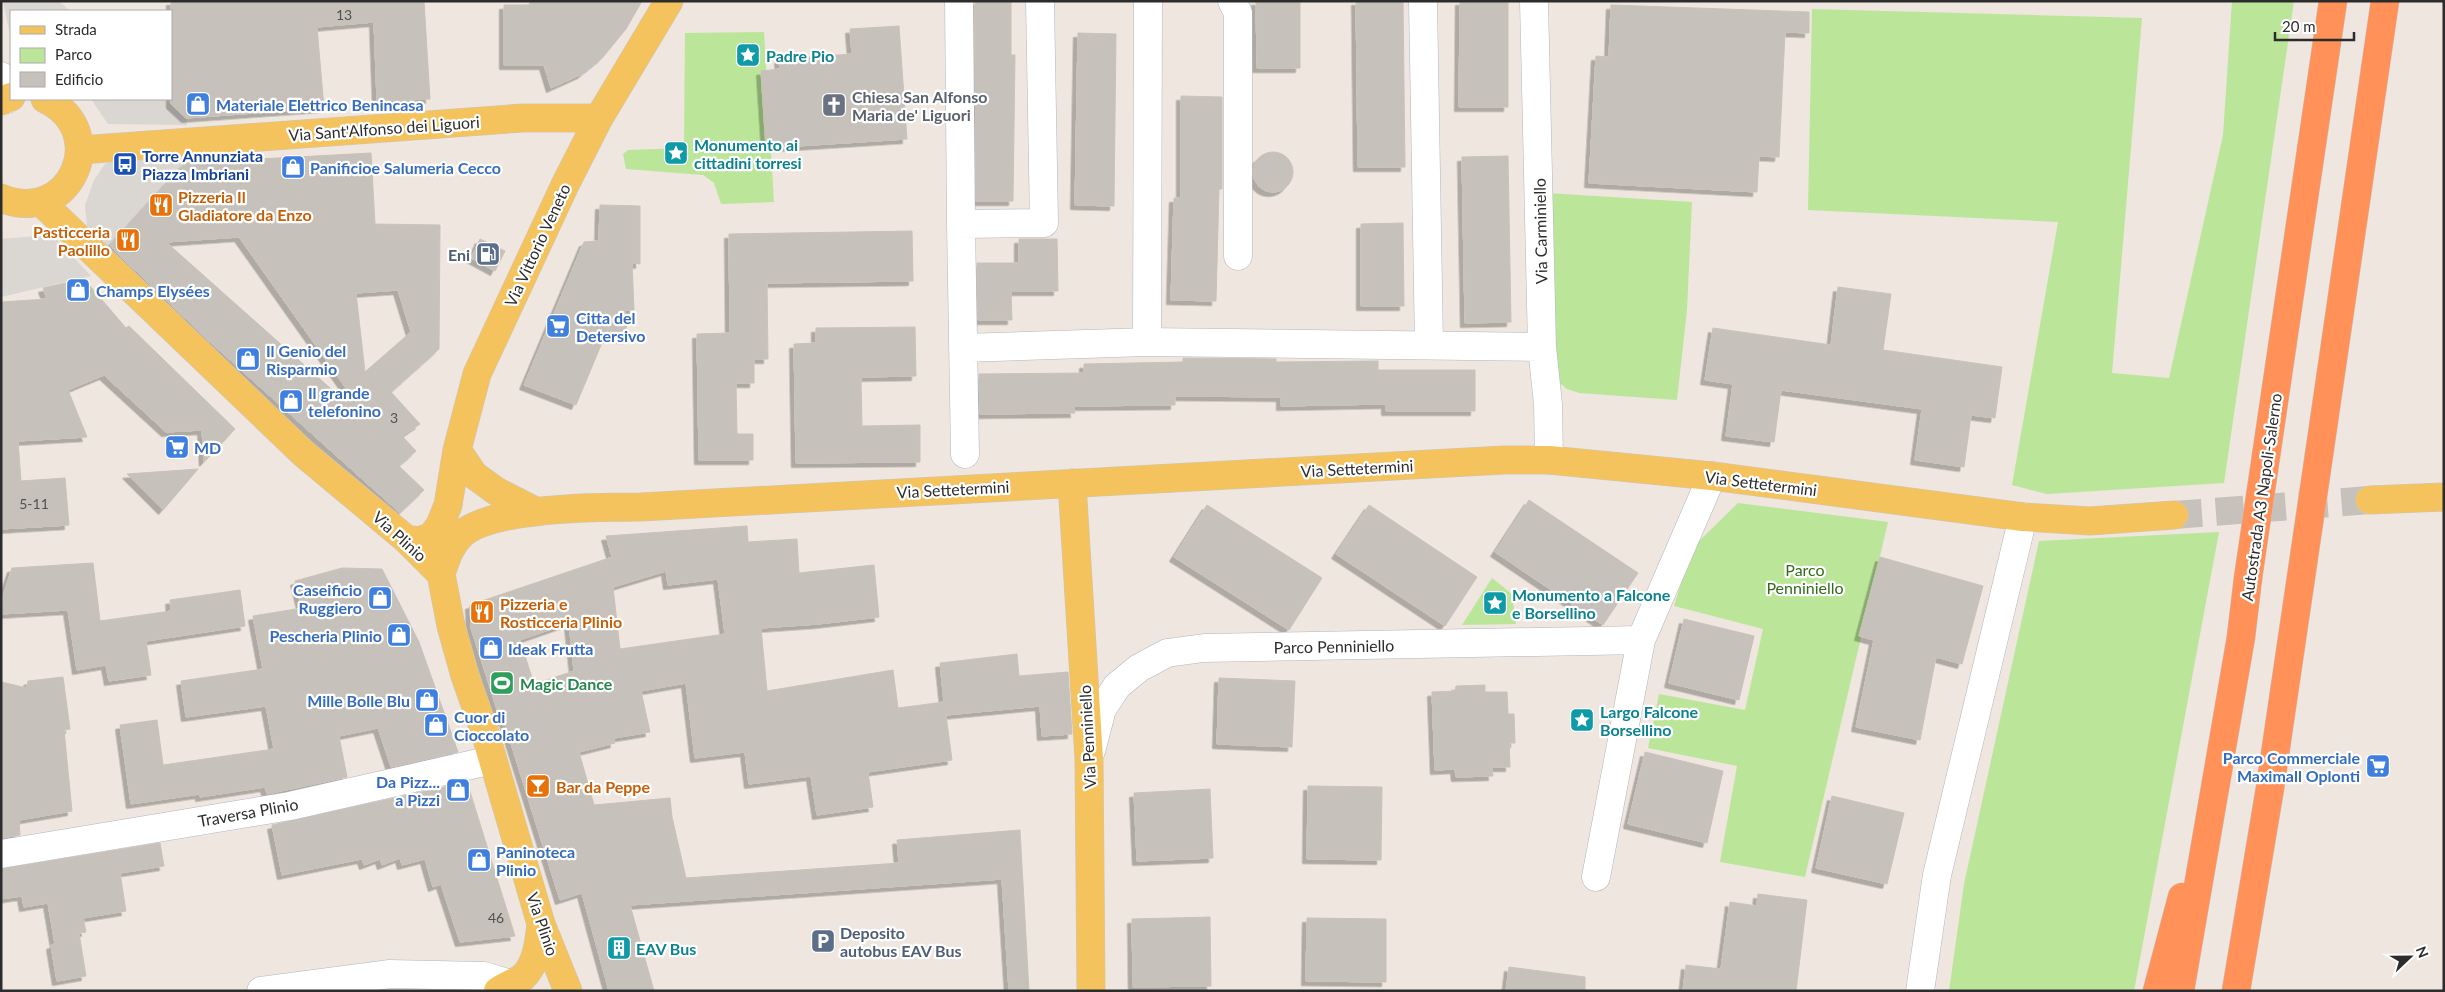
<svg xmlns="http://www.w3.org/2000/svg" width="2445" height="992" font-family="Lato,sans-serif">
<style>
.green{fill:#bbe69a}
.plaza{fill:#dad6d2}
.building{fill:#c6c1ba;stroke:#cac2b8;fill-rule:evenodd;filter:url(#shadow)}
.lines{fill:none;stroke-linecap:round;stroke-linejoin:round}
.major-tunnel{stroke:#c7c1bb;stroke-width:28;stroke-dasharray:28 14;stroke-linecap:butt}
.minor-casing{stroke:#b2b6c0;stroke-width:29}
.major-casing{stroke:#c8c8c8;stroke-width:29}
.highway-casing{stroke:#c8c8c8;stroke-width:29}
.minor{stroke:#fff;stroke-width:28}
.major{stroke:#f4c35d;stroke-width:28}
.highway{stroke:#ff9159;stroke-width:28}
.highway-bridge-casing{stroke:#c8c8c8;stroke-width:29;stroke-linecap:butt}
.highway-bridge{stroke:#ff9159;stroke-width:28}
.labels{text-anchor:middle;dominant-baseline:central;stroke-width:4.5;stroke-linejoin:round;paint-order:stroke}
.number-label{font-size:14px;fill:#525150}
.culture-label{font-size:16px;font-weight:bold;fill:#0d838f;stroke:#fff;text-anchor:start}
.worship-label{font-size:16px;font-weight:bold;fill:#5b616d;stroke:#fff;text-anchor:start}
.shop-label{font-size:16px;font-weight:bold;fill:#366cbe;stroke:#fff;text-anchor:start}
.street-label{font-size:16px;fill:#2c2c2c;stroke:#fff}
.transit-label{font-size:16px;font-weight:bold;fill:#164399;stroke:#fff;text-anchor:start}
.food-label{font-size:16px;font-weight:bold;fill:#c56008;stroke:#fff;text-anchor:start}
.service-label{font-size:16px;font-weight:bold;fill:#4e5e75;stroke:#fff;text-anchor:end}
.park-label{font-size:16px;fill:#326d19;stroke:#fff}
.leisure-label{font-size:16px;font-weight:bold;fill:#27864d;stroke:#fff;text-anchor:start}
</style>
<defs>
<filter id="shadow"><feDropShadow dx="-4.5" dy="4.5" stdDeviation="0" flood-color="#0004"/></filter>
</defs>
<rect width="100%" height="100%" fill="#eee6df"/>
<!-- green -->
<path class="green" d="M2232,1h62l-70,482 -177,11 -35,-9 46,-263 -250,-12 4,-201 330,9 -30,355 57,5 54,-243z
M764,32l10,170 -53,2 -7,-21 -11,-8 -77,-6 -3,-15 5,-4 56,-2 1,-115z
M1547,193l145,9 -5,108 -10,90 -98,-7 -12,-4 -12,-10z
M1738,503l150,19 -83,355 -85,-15 17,-96 -89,-18 11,-54 86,16 18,-81 -89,-23 18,-58z
M2219,532l-85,459h-185l15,-107 75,-343z
M1492,578l20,16 4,30 -54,1z"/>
<!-- plaza -->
<path class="plaza" d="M3,1h56l11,10h-59v28z
M91,99h74l21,19 1,7 -79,-1z
M187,154l-2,9 -78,85 -20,-22 -2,-21 9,-25 11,-16 17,-7z
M48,235l7,3 36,38 -90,21v-58z"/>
<!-- building -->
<path class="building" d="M171,1h253l6,98 -53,2 -3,-79 -57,5 7,81 -138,10 -15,-14z
M529,1h113l-16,28 -23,28 -21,17 -31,14 -7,-23h-40v-60h26z
M975,1h36v54h4l-2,146h-37z
M1256,1h44v67h-43z
M1356,1h47l2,166h-47z
M1460,1h48v106h-49z
M1611,5l198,7v21l-24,-1 -6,125 -20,-1 -2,36 -168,-9 7,-127 13,1z
M899,26l8,113 -141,9 -5,-77 19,-2 -1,-10 73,-5 -2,-25z
M1078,33l38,1 -2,172 -39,-1z
M1181,96l41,1v92h-3l-3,112 -45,-1 3,-102h7z
M1253 172a20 20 0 1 1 40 0a20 20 0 1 1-40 0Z
M371,153l4,71 65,1 -1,124 -48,43 29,32 -18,12 14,15 -17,15 25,24 -24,23 -190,-171 -99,-95v-3l74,-81zM239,237l114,161 -5,6 -182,-162zM398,290l13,42 -46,40 -9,-79z
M1508,156l3,166 -46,1 -3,-166z
M600,205l40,1v58l-8,-1 2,47h-9l2,29 -23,-1 -28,67 -52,-20 60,-143 15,-1z
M1403,223l1,83h-43v-82z
M912,231l1,50 -146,2 1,76h-14v24h-18l1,51h16v26h-54l-2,-126 33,-1 -1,-99z
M480,239l25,12 -10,20 -24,-13z
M1019,239h38l1,52h-47l1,29h-34l-1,-57h42z
M84,279l42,49 3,-2 106,103 -31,33 -2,-32 -36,2 -62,-57 -36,15 19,47 -69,4 3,40 44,-3 4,47 -68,4v-227l46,-3 -4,-11z
M1838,287l53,7 -8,56 119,17 -7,51 -24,-3 -7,52 -49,-7 7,-51 -141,-19 -7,52 -48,-6 7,-52 -28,-4 8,-52 118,17z
M915,327l1,49 -55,1 1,49 58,-1v37l-124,1 -2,-119 22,-1v-15z
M1183,358l93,1v3l102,-1v9h97v41h-89v-7l-105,2v-9l-106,-1v9l-101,1 1,7 -95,1 -1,-40 105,-1v-9l99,-2z
M198,469l-35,41 -36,-36z
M1529,500l109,73 -35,52 -108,-73z
M1207,505l115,73 -33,52 -115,-73z
M1369,505l108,72 -32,49 -109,-72z
M747,526l1,16 49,-3 2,34 75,-8 5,52 -61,7 -57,4 6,63 126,-21 5,38 46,-6 -4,-39 77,-9 2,22 49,-4 4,62 -30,2 -2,-30 -94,9 6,45 -84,12 5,35 -56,8 -6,-39 -62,8 -4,-32 -50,6 -9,-75 -45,8 9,41 -36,6 1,5 -36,9 15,53 76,-7 2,19 14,61 213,-15 -2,-23 123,-10 9,161h-20l-7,-112 -372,26 24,86h-45l-27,-98 -22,7 -56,-179 -3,1 -30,-94 -1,-23 142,-48 -6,-21zM666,571l2,14 50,-6 7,55 -105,15 -7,-62zM569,623l5,48 -40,13 -14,-44z
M1880,557l103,29 -21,78 -26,-7 -16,83 -64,-13 18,-87 -15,-4z
M93,563l7,58 71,-10 -1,-11 70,-10 5,36 -99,15 5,34 -42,6 -3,-16 -29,5 -9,-60 -67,4v-12l11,-34z
M342,568l40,1 37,73 39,110 -67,15 -13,-39 -39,8 8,41 -80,17 -2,-7 -65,10v-3l-69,10 -11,-79 37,-5 6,45 111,-16 -8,-43 -80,11 -5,-36 82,-12 -10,-53 49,-8 -7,-27z
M1684,619l70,17 -15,64 -70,-17z
M63,677l7,52 -6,1 8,81 -53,9 1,15 -19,3v-156l26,6 1,-7z
M1219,678l76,3 -3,66 -75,-3z
M1485,685v7h22l1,22h6l1,29h-6l1,24h-18l1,9 -37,1 -1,-8 -20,1 -3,-78 23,-1 1,-5z
M1645,752l78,19 -16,72 -79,-19z
M467,782l48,154 -55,6 -19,-58 -8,3 -8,-28 -23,6 -2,-7 -18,7 -2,-6 -16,6 -2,-6 -80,16 -10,-50z
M1308,786l74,1 -1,73 -74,-1z
M1210,789l3,69 -76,3 -3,-68z
M1832,796l72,17 -17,71 -71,-16z
M160,843l4,23 -44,7 6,38 -43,7 3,14 -7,1 7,43 -29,5 -6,-36 4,-1 -7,-41 -24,4 -2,-11 -21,3v-30z
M1758,894l49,6 -11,91h-113l3,-26 35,4 9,-67 27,4z
M1210,917l1,69 -78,1 -1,-68z
M1307,918l79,1v63l-80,-1z
M1509,967l76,10v14h-79z"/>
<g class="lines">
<!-- major-tunnel -->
<path class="major-tunnel" d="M2174,515l196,-15"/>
<defs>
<path id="minor" d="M959,1l2,223 83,-1 -4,-222
M1232,1l6,12v243
M1423,1l6,344
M1534,1l8,346 6,57 1,56
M1,76l6,23
M961,224l4,230
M1147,342l1,-341
M963,348l184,-6 395,5
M1091,751l11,-42 15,-23 22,-18 28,-15 37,-5 437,-8
M1,854l289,-48 202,-46
M1596,877l45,-237 71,-164
M261,991l129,-17 94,2 23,7
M1920,991l17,-116 86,-358"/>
<path id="major" d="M1,101l10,-4
M80,150l443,-32h76
M1,198c69,29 112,-66 44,-99
M41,202l262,251 103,86 35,35 10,52 14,50 21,60 55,188 27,67
M457,450l17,25 22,16 41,21
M1072,483l17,276 2,232
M2370,500l74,-3
M406,539l14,2 12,-5 8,-11 8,-20 9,-55 20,-76 88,-189 34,-67 70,-117
M441,574c5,-15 9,-29 21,-40 31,-27 137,-27 179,-27l863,-47h45l163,16 311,41 67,4 84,-6
M498,991c8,-6 19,-9 25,-14 14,-13 16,-36 18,-53"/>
<path id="highway" d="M2319,455l66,-454
M2266,456l67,-455
M2157,991l25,-94
M2180,991l61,-354 7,-59
M2236,991l34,-203 30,-204"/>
</defs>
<!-- minor casing -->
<use href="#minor" class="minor-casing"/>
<!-- major casing -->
<use href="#major" class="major-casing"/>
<!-- highway casing -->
<use href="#highway" class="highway-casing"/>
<!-- minor -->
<use href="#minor" class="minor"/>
<!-- major -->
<use href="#major" class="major"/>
<!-- highway -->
<use href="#highway" class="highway"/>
<defs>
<path id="highway-bridge" d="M2248,578l18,-122
M2300,584l19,-129"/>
</defs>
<!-- highway-bridge casing -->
<use href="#highway-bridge" class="highway-bridge-casing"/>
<!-- highway-bridge -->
<use href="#highway-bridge" class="highway-bridge"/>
</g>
<!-- icons -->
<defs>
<symbol id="sight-square" viewBox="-11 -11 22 22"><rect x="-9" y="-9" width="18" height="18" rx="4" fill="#0f9aa8" stroke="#fff"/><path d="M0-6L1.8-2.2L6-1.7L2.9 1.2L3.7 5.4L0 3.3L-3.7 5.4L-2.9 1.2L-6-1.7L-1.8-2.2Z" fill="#fff"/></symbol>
<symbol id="shop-square" viewBox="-11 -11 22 22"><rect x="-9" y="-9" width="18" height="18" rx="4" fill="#3f7fe0" stroke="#fff"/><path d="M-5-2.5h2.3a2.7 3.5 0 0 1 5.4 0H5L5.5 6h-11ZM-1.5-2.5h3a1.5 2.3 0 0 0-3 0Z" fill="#fff"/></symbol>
<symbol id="church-square" viewBox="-11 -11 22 22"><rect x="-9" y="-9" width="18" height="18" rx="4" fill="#6b7280" stroke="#fff"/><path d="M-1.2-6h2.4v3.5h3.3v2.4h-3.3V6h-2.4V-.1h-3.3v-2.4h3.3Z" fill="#fff"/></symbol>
<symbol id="bus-square" viewBox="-11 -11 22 22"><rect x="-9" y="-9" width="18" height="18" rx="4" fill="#1a4fb4" stroke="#fff"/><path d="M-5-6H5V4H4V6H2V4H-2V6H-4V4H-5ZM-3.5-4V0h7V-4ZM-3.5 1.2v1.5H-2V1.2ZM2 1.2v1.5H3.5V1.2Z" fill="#fff"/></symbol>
<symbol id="restaurant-square" viewBox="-11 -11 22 22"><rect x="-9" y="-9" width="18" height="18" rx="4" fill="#e8710a" stroke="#fff"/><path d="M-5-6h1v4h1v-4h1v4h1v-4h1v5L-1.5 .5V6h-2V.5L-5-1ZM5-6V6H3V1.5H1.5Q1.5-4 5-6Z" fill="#fff"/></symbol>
<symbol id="fuel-square" viewBox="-11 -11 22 22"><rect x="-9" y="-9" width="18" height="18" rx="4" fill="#5c6f8a" stroke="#fff"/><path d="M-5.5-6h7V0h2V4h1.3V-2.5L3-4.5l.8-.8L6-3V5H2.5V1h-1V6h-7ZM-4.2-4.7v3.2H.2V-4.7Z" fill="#fff"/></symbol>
<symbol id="supermarket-square" viewBox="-11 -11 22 22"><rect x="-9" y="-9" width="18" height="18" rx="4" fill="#3f7fe0" stroke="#fff"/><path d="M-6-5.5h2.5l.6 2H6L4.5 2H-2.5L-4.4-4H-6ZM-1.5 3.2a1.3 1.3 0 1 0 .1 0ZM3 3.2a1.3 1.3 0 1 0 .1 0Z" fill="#fff"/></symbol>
<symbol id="stadium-square" viewBox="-11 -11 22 22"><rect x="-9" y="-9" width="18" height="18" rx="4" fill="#2e9e5b" stroke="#fff"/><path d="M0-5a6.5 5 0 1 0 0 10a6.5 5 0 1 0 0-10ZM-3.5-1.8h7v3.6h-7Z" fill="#fff"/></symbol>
<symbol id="bar-square" viewBox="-11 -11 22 22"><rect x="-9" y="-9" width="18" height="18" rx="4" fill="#e8710a" stroke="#fff"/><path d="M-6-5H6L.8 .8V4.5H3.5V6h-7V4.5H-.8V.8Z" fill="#fff"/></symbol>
<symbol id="parking-square" viewBox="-11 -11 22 22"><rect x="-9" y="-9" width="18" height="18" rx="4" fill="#5c6f8a" stroke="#fff"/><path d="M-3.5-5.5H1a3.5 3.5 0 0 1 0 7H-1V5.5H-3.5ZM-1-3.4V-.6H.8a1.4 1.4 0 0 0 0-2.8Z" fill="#fff"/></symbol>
<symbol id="building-square" viewBox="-11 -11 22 22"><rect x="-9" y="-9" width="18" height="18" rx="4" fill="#0f9aa8" stroke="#fff"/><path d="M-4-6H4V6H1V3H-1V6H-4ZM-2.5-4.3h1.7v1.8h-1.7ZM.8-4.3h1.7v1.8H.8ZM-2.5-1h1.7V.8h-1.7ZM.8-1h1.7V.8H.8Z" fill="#fff"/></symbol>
</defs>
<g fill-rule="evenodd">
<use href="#sight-square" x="734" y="41" width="28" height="28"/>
<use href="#shop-square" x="184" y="90" width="28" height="28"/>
<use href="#church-square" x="820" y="91" width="28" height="28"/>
<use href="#sight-square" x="662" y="139" width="28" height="28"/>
<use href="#bus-square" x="111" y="150" width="28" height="28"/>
<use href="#shop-square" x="279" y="153" width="28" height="28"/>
<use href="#restaurant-square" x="147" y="191" width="28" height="28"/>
<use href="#restaurant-square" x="114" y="226" width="28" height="28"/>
<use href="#fuel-square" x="474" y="240" width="28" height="28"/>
<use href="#shop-square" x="64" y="276" width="28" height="28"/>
<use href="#supermarket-square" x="544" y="312" width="28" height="28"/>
<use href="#shop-square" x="234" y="345" width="28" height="28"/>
<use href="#shop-square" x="277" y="387" width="28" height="28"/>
<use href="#supermarket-square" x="163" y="433" width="28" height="28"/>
<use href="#shop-square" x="366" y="584" width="28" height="28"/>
<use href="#sight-square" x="1481" y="589" width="28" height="28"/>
<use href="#restaurant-square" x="468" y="598" width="28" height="28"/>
<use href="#shop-square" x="385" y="621" width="28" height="28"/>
<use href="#shop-square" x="477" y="634" width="28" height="28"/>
<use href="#stadium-square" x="488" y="669" width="28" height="28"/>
<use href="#shop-square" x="413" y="686" width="28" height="28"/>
<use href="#sight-square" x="1568" y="706" width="28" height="28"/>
<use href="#shop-square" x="422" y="711" width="28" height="28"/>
<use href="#supermarket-square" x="2364" y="752" width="28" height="28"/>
<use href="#bar-square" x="524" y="772" width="28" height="28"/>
<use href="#shop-square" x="444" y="776" width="28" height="28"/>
<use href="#shop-square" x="465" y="846" width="28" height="28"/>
<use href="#parking-square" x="809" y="927" width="28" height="28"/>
<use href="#building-square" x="605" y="934" width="28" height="28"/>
</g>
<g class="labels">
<!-- number labels -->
<g class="number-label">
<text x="344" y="14">13</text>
<text x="394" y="417">3</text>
<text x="34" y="503">5-11</text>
<text x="496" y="917">46</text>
</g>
<!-- culture labels -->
<g class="culture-label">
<text x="766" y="55">Padre Pio</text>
<text x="694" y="144">Monumento ai<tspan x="694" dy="18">cittadini torresi</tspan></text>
<text x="1512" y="594">Monumento a Falcone<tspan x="1512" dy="18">e Borsellino</tspan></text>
<text x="1600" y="711">Largo Falcone<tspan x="1600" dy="18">Borsellino</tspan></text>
<text x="636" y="948">EAV Bus</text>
</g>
<!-- worship labels -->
<g class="worship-label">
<text x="852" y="96">Chiesa San Alfonso<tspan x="852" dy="18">Maria de' Liguori</tspan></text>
</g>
<!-- shop labels -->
<g class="shop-label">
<text x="216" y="104">Materiale Elettrico Benincasa</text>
<text x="310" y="167">Panificioe Salumeria Cecco</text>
<text x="96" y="290">Champs Elysées</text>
<text x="576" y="317">Citta del<tspan x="576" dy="18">Detersivo</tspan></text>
<text x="266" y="350">Il Genio del<tspan x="266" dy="18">Risparmio</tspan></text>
<text x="308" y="392">Il grande<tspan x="308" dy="18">telefonino</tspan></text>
<text x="194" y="447">MD</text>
<text x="362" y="589" text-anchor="end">Caseificio<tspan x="362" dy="18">Ruggiero</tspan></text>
<text x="382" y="635" text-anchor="end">Pescheria Plinio</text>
<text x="508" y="648">Ideak Frutta</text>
<text x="410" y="700" text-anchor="end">Mille Bolle Blu</text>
<text x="454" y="716">Cuor di<tspan x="454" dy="18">Cioccolato</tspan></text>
<text x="2360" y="757" text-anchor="end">Parco Commerciale<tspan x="2360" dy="18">Maximall Oplonti</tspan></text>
<text x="440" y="781" text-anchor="end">Da Pizz...<tspan x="440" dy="18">a Pizzi</tspan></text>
<text x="496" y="851">Paninoteca<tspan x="496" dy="18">Plinio</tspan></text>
</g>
<!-- street labels -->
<g class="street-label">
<text transform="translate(384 128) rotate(-4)">Via Sant'Alfonso dei Liguori</text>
<text transform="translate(1540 231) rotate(-91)">Via Carminiello</text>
<text transform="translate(537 245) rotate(-65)">Via Vittorio Veneto</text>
<text transform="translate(1357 468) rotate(-3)">Via Settetermini</text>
<text transform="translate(1761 483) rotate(7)">Via Settetermini</text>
<text transform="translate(953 489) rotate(-3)">Via Settetermini</text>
<text transform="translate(2261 497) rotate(-82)">Autostrada A3 Napoli-Salerno</text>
<text transform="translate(400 536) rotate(42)">Via Plinio</text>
<text transform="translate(1334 646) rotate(-1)">Parco Penniniello</text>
<text transform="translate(1087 737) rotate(-93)">Via Penniniello</text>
<text transform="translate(248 812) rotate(-10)">Traversa Plinio</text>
<text transform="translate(543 924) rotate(71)">Via Plinio</text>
</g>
<!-- transit labels -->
<g class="transit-label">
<text x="142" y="155">Torre Annunziata<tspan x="142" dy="18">Piazza Imbriani</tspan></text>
</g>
<!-- food labels -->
<g class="food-label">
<text x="178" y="196">Pizzeria Il<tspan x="178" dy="18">Gladiatore da Enzo</tspan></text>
<text x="110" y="231" text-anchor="end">Pasticceria<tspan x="110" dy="18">Paolillo</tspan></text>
<text x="500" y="603">Pizzeria e<tspan x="500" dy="18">Rosticceria Plinio</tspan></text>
<text x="556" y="786">Bar da Peppe</text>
</g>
<!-- service labels -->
<g class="service-label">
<text x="470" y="254">Eni</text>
<text x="840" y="932" text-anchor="start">Deposito<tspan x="840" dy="18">autobus EAV Bus</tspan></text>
</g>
<!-- park labels -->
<g class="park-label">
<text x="1805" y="569">Parco<tspan x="1805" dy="18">Penniniello</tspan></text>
</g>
<!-- leisure labels -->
<g class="leisure-label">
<text x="520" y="683">Magic Dance</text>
</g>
</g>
<!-- border -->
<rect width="2445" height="992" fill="none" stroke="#2c2c2c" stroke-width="5"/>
<!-- legend -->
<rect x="10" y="10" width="162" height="90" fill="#ffffff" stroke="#ababab"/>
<rect x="20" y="26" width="25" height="8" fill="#f4c35d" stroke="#ababab"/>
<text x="55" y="35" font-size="15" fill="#2c2c2c">Strada</text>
<rect x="20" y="48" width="25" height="15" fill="#bbe69a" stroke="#ababab"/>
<text x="55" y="60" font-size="15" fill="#2c2c2c">Parco</text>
<rect x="20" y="72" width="25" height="15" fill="#c6c1ba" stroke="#ababab"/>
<text x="55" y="85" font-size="15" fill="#2c2c2c">Edificio</text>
<!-- north arrow -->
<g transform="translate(2410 957) rotate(68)" stroke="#ffffff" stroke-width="4" paint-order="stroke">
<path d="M0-4L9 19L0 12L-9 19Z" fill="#2c2c2c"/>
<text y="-8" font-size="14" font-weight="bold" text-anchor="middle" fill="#2c2c2c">N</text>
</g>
<!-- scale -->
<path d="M2275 32v8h79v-8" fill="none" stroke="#2c2c2c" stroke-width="2.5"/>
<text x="2282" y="32" font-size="15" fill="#2c2c2c" stroke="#ffffff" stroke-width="4" paint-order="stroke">20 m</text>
</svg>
